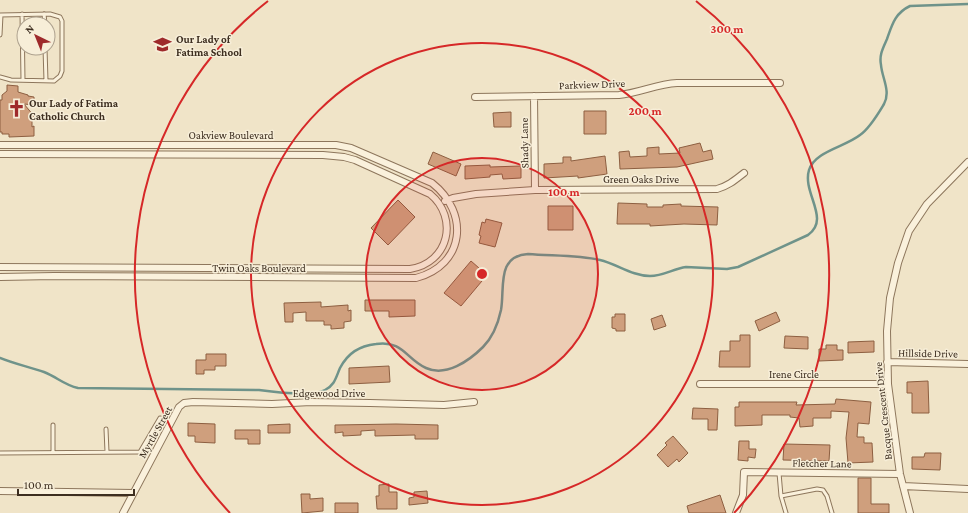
<svg xmlns="http://www.w3.org/2000/svg" width="968" height="513" font-family="'Crimson Pro',serif">
<style>
.lines{fill:none;stroke-linecap:round;stroke-linejoin:round}
.stream{stroke:#6f938a;stroke-width:2.5}
.building{fill:#cf9f7d;stroke:#8d5f41}
.service-casing{stroke:#8d765c;stroke-width:5}
.minor-casing{stroke:#8d765c;stroke-width:8}
.service{stroke:#faf1dc;stroke-width:3}
.minor{stroke:#faf1dc;stroke-width:6}
.ring{fill:none;stroke:#d62828;stroke-width:2}
.labels{text-anchor:middle;dominant-baseline:central;stroke-width:3;stroke-linejoin:round;paint-order:stroke}
.poi-label{font-size:11px;font-weight:bold;fill:#3d2e20;stroke:#f7eed8;text-anchor:start}
.street-label{font-size:11px;fill:#3d2e20;stroke:#f7eed8}
.centre{fill:#d62828;stroke:#f7eed8;stroke-width:2}
.ring-label{font-size:12px;text-anchor:middle;font-weight:bold;fill:#d62828;stroke:#f7eed8;stroke-width:3;stroke-linejoin:round;paint-order:stroke}
</style>
<rect width="100%" height="100%" fill="#f0e4c8"/>
<g class="lines">
<!-- stream -->
<path class="stream" d="M0,358c14,6 30,9 44,14 13,5 20,13 34,16l181,2c15,2 53,7 66,0 10,-5 11,-13 15,-22 8,-15 19,-22 36,-24 27,-4 30,15 50,24 20,9 43,-7 57,-21 10,-10 15,-23 18,-37 4,-22 -5,-54 27,-56 24,2 49,1 72,6 17,4 32,16 50,16 13,0 23,-7 36,-9l41,2 11,-2 70,-32c23,-16 -6,-42 1,-65 6,-19 36,-23 51,-35 10,-7 18,-21 24,-31 7,-13 -2,-26 -3,-39 -2,-10 2,-17 6,-26 5,-14 8,-26 23,-33l58,-2"/>
</g>
<!-- building -->
<path class="building" d="M7,85l11,1v6l10,3v1l6,1v8l-10,-1 10,12 -2,2v9l2,-1v10l-25,1v-3h-7v-2h-2v-32h2v-5l5,-4z
M584,111h22v23h-22z
M511,112v15h-17l-1,-14z
M700,143l3,9 8,-2 2,9 -36,8 -57,2 -1,-17 10,-1 1,6 17,-1v-8l12,-1v7l21,-1 -1,-5z
M433,152l28,12 -5,12 -28,-12z
M605,156l2,18 -29,4v-2l-34,2v-14l19,-1v-6h8v4z
M490,165v2l31,-1v12l-18,1 -1,-5 -12,1v2l-25,2v-13z
M398,200l17,17 -27,28 -17,-17z
M618,203l29,1v3h16v-2l18,-1v2l37,1 -1,18 -33,-1 -34,2v-2h-33z
M548,206h25v24h-25z
M486,219l16,4 -7,24 -16,-4 2,-7 -2,-1 3,-13 3,1z
M471,261l16,14 -26,31 -17,-13z
M365,300h50v16l-26,1v-6h-24z
M321,302v5l27,-2v6l3,-1v11l-7,1v6l-13,1v-4h-7v-4h-18v-9l-13,1v9h-8l-1,-19z
M776,312l4,9 -21,10 -4,-10z
M615,314h10v17h-9v-2l-4,-1v-11h3z
M662,315l4,11 -12,4 -3,-11z
M740,335h10v32h-31l1,-16h10v-10h10z
M785,336l23,1v12l-24,-1z
M874,341v11l-26,1v-11z
M826,345h11v5h6v10l-24,1v-12h7z
M206,354h20v12h-11v4h-11v4h-8v-14h10z
M389,366l1,16 -41,2v-16z
M928,381l1,32h-17v-20h-5v-11z
M836,399l35,3 -2,22 -11,-1 -1,14h7v6h8l1,19 -25,1 -2,-25 3,-26 -18,-1v7h-18v8l-13,1 -1,-9 -9,-1v-2h-28v10l-27,1v-19h4v-5h58l-1,3 39,-1z
M693,408l25,1 -1,21h-9v-11h-16z
M188,423l27,1v19l-20,-1v-6h-7z
M290,424v9h-22v-8z
M396,424l42,1v14h-23v-4l-40,1v-6l-14,1v4l-18,1v-4l-8,1v-8z
M235,430h25v14h-12v-5h-13z
M673,436l15,17 -9,9 -2,-3 -9,8 -11,-12 10,-10 -2,-2z
M739,441h10v8h7l-1,9 -7,-1v4l-10,-1z
M784,444l46,1 -1,16 -46,-1z
M925,453h16l-1,17 -28,-1v-12h12z
M858,478h13v26h18v9h-31z
M389,484v8h8v17h-20l-1,-13h3v-11z
M427,491l1,12 -19,2v-7l5,-1v-5z
M301,494h9v5l13,-1v13l-21,2z
M720,495l6,18h-37l-2,-7z
M335,503h23v10h-23z"/>
<g class="lines">
<defs>
<path id="service" d="M22,14l1,66
M44,14l1,10
M0,15l50,-1 10,3 2,4v50l-2,5 -6,5 -43,-1 -11,-3
M0,35l1,-20
M45,48l1,33
M53,425v27
M106,429l1,23
M0,453l140,-1 20,-34 12,3
M779,473l2,23 36,-7 6,1 4,6 5,17
M781,496l5,17"/>
<path id="minor" d="M534,96l1,94
M475,97l144,-2c20,-2 38,-11 58,-12h103
M0,145h336l15,3 81,35c38,30 33,82 -16,95l-362,-2 -54,1
M0,154l323,1 21,2 11,3 75,34c29,24 19,69 -20,75l-410,-2
M445,201l8,-3 23,-4 59,-4 182,-1c11,-3 18,-9 27,-16
M887,362l81,2
M700,384h188
M903,486l65,3
M0,491l133,2
M123,513l56,-106 5,-4 9,-1 79,2 39,-2 59,1 74,2 30,-3
M736,513l7,-18 1,-23 156,2
M910,513l-10,-39 -12,-90 -1,-53 3,-33 8,-35 11,-32 18,-27 41,-42"/>
</defs>
<!-- service casing -->
<use href="#service" class="service-casing"/>
<!-- minor casing -->
<use href="#minor" class="minor-casing"/>
<!-- service -->
<use href="#service" class="service"/>
<!-- minor -->
<use href="#minor" class="minor"/>
</g>
<!-- distance rings -->
<circle cx="482" cy="274" r="116" fill="#d62828" fill-opacity=".12"/>
<g class="ring">
<circle cx="482" cy="274" r="116"/>
<circle cx="482" cy="274" r="231"/>
<path d="M230 513A347 347 0 0 1 268 1M696 1A347 347 0 0 1 734 513"/>
</g>
<!-- icons -->
<defs>
<symbol id="school-bare" viewBox="-9 -9 18 18"><path d="M0-5L7-2L0 1L-7-2ZM-4 1L0 2.5L4 1V4Q0 6-4 4Z" fill="#9e2a2b" stroke="#f7eed8" stroke-width="2.5" paint-order="stroke"/></symbol>
<symbol id="church-bare" viewBox="-9 -9 18 18"><path d="M-1.2-6h2.4v3.5h3.3v2.4h-3.3V6h-2.4V-.1h-3.3v-2.4h3.3Z" fill="#9e2a2b" stroke="#f7eed8" stroke-width="2.5" paint-order="stroke"/></symbol>
</defs>
<g fill-rule="evenodd">
<use href="#school-bare" x="150" y="32" width="25" height="25"/>
<use href="#church-bare" x="4" y="96" width="25" height="25"/>
</g>
<g class="labels">
<!-- poi labels -->
<g class="poi-label">
<text x="176" y="39">Our Lady of<tspan x="176" dy="13">Fatima School</tspan></text>
<text x="29" y="103">Our Lady of Fatima<tspan x="29" dy="13">Catholic Church</tspan></text>
</g>
<!-- street labels -->
<g class="street-label">
<text transform="translate(592 84) rotate(-2)">Parkview Drive</text>
<text x="231" y="135">Oakview Boulevard</text>
<text transform="translate(524 143) rotate(-91)">Shady Lane</text>
<text x="641" y="179">Green Oaks Drive</text>
<text x="259" y="268">Twin Oaks Boulevard</text>
<text transform="translate(928 353) rotate(1)">Hillside Drive</text>
<text x="794" y="374">Irene Circle</text>
<text x="329" y="393">Edgewood Drive</text>
<text transform="translate(883 411) rotate(-96)">Bacque Crescent Drive</text>
<text transform="translate(155 432) rotate(-61)">Myrtle Street</text>
<text transform="translate(822 463) rotate(1)">Fletcher Lane</text>
</g>
</g>
<circle cx="482" cy="274" r="6" class="centre"/>
<g class="ring-label">
<text x="727" y="33">300 m</text>
<text x="645" y="115">200 m</text>
<text x="564" y="196">100 m</text>
</g>
<!-- north arrow -->
<g transform="translate(36 36) rotate(317)"><circle r="19" fill="#f7eed8" stroke="#ada18e"/>
<path d="M0-3L7 15L0 10L-7 15Z" fill="#9e2a2b"/>
<text y="-6" font-size="11" font-weight="bold" text-anchor="middle" fill="#3d2e20">N</text>
</g>
<!-- scale -->
<path d="M18 489v6h116v-6" fill="none" stroke="#3d2e20" stroke-width="2"/>
<text x="24" y="489" font-size="12" fill="#3d2e20" stroke="#f7eed8" stroke-width="3" paint-order="stroke">100 m</text>
</svg>
